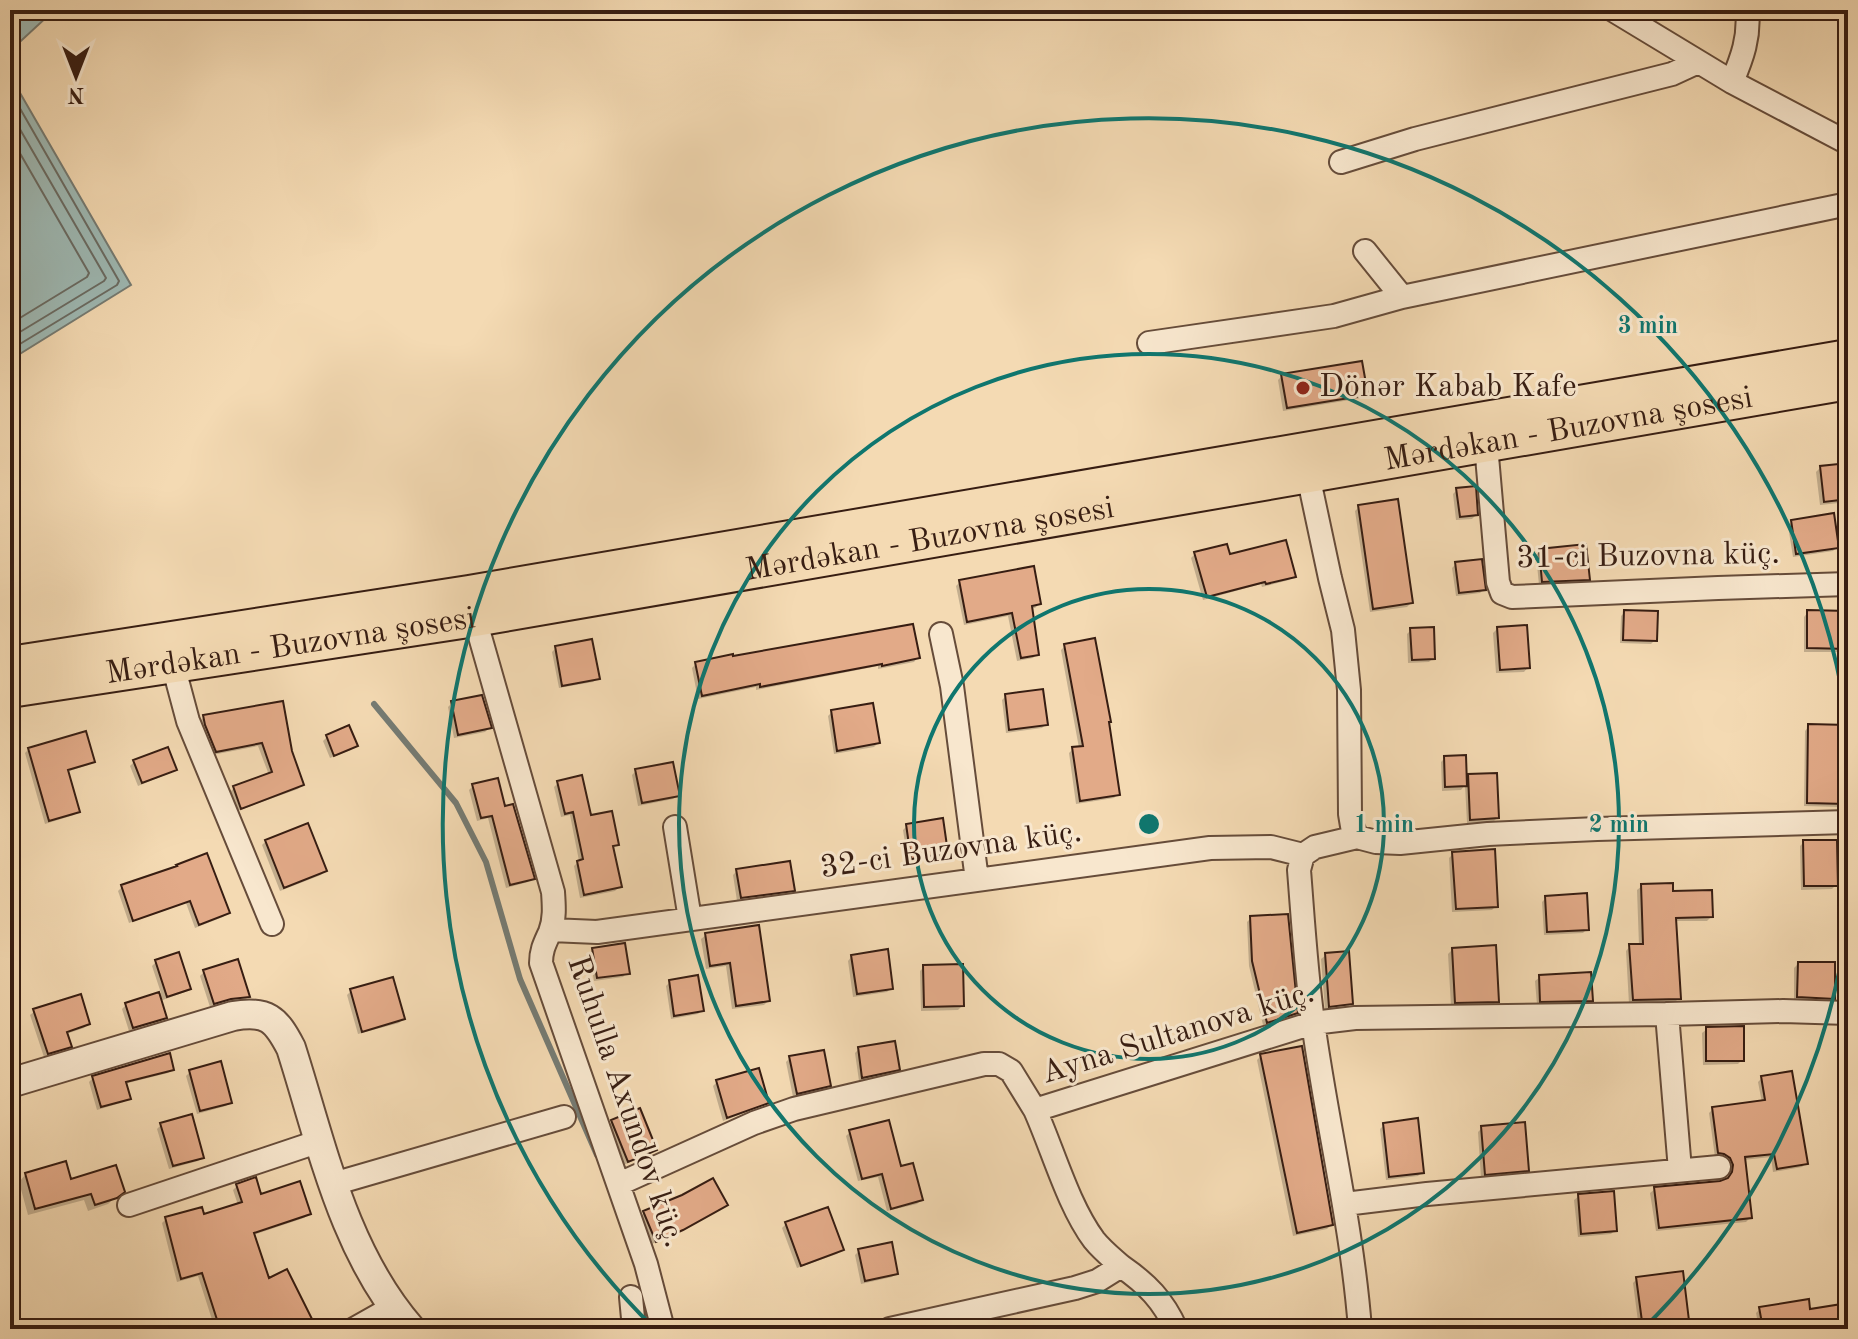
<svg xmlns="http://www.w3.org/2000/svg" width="1858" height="1339" font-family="'Old Standard TT',serif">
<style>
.water{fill:#9eb9b4;stroke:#757b73;stroke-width:2}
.shadow{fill:#0003}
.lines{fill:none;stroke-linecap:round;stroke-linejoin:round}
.shore{stroke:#6a6b63;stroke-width:2}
.stream{stroke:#757b73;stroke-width:6}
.building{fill:#e2aa88;stroke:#371d12;stroke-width:2}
.minor-casing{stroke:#664c3a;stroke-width:26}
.tertiary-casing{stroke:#664c3a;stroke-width:32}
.primary-casing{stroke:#371d12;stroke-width:38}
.minor{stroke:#f8e7ce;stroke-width:22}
.tertiary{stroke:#f8e7ce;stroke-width:28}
.primary{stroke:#f4dab3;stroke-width:34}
.ring{fill:none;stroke:#0f766e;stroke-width:4}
.poi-dot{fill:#8f2418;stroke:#f8e7ce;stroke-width:3}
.labels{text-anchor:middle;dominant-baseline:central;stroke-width:6;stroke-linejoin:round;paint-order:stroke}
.poi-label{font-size:32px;fill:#371d12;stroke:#f8e7ce;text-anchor:start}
.street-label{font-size:32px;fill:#371d12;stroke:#f8e7ce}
.centre{fill:#0f766e;stroke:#f8e7ce;stroke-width:4}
.ring-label{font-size:24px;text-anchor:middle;font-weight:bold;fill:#0f766e;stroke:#f8e7ce;stroke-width:6;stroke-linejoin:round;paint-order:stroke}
</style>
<rect width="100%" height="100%" fill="#f4dab3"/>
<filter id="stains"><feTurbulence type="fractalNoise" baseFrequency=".0025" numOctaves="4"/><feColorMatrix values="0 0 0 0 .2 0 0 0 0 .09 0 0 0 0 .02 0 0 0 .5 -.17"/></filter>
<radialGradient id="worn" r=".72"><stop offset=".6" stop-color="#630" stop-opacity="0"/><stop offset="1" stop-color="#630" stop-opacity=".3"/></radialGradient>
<!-- water -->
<path class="water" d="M10,10h41l-2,5 -39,36z
M16,86l115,199 -121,75v-270z"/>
<!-- shadow -->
<path class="shadow" d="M1282,376l84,18 -4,4 -79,13 -5,-31z
M1848,465v37l-28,3 -4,-33 4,-4z
M1457,490l19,25 -4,4 -16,1 -3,-26z
M1359,507l52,96 -4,4 -37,5 -15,-101z
M1792,522l45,25 -4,4 -40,6 -5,-31z
M1540,551l48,28 -4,4 -45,2 -3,-30z
M1195,554l34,3 64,19 -4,4 -27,7 -1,-3 -58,16 -12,-42z
M1456,564l28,25 -4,4 -24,3 -4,-28z
M960,582l79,22 -4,4h-4l6,46 -4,4 -16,3 -9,-45 -44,9 -8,-39z
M1625,612l30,28 -4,4 -31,-1 1,-27z
M1808,612l40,1v39h-44v-35z
M1497,629l31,38 -4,5 -28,1 -3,-40z
M1411,630l22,28 -4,4 -21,1 -1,-29z
M1065,646l53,148 -4,4 -38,6 -7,-51 4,-4 6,-1 -18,-98z
M556,648l42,30 -5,4 -34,6 -7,-36z
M918,657l-4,5 -36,7v-3l-122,24v-3l-58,12 -6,-31 4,-4z
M1006,696l40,28 -4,4 -36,5 -4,-33z
M452,703l37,25 -4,4 -31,6 -6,-31z
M832,712l46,31 -4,4 -40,7 -6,-38z
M204,717l86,35 12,33 -4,4 -61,22 -7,-19 4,-4 35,-13 -11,-29 -46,9 -12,-34z
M1809,726l39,4v42h-3l-1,31 -4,4 -36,-1 1,-75z
M348,728l7,18 -4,4 -21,8 -7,-17 4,-4z
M29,749l64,12 -5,4 -22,7 12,39 -4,4 -29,9 -20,-71z
M1445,758l20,23 4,-5 28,42 -4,4 -26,1 -2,-38 -4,5 -19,1 -1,-29z
M134,762l40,7 -4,4 -32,13 -8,-20z
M636,771l42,24 -5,4 -35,7 -6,-31z
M558,783l31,34 28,27 -5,5 7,38 -4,4 -35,7 -6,-32 5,-5 -9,-46 -9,2 -7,-30z
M473,786l31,22 28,70 -4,4 -22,6 -18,-70 -11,3 -8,-31z
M907,826l39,27 -4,4 -34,5 -5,-32z
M266,841l59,30 -4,4 -41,16 -18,-46z
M1804,842l32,43 -4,4 -31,1 -1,-44z
M1453,854l43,52 -4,4 -40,2 -3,-54z
M175,869l53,44 -5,4 -28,11 -9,-25 -57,20 -11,-32 4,-4z
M737,871l56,19 -4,4 -52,7 -4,-26z
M1642,886l29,7 40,24 -4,4h-32l4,77 -4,4 -46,2 -3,-53 4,-5h9l-2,-56z
M1546,898l41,31 -4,4 -39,2 -2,-33z
M1251,918l45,94 -5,5 -28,8 -14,-59 -2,-44z
M706,935l62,66 -4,4 -32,4 -6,-43 -20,3 -5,-30z
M593,950l34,23 -4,4 -29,4 -5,-27z
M1452,950l45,51 -4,4 -42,1 -3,-52z
M1326,955l25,48 -4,5 -22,2 -4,-51z
M852,956l39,32 -4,4 -34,5 -5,-36z
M156,962l33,26 -4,4 -25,9 5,16 -4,4 -32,10 -7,-22 4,-4 35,-12 -9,-27z
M1798,964l35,34 -4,4 -35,-1v-33z
M924,967l38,39 -4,4 -37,1 -1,-40z
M204,972l44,25 -4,4 -19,1 -15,5 -10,-31z
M1540,977l51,23 -4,4 -50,1 -2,-24z
M670,982l32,28 -4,4 -27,5 -5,-33z
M351,991l52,28 -4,4 -41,11 -11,-39z
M35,1011l53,13 -4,4 -18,6 4,12 -4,4 -22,7 -14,-42z
M1707,1029l35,31 -4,4 -35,1 -1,-32z
M859,1049l38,20 -4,4 -34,8 -4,-28z
M1261,1056l70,169 -4,4 -34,7 -36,-176z
M790,1058l39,27 -4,4 -32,8 -7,-35z
M172,1069l-4,4 -44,11 4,14 -4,4 -27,8 -8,-28 4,-4z
M190,1072l40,30 -4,4 -29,8 -11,-38z
M1762,1078l44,85 -4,4 -29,5 -2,-15 -28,3 7,58 -4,4 -90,9 -6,-38 5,-4 66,-6 8,-5 1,-8 -4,-8 -11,-5 -6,-44 4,-4 49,-6 -4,-21z
M717,1082l50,20 -4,4 -40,15 -10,-35z
M612,1122l43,28 -4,4 -28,11 -15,-39z
M161,1125l41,32 -4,4 -29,8 -12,-40z
M1384,1125l38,47 -4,4 -32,4 -6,-51z
M1482,1128l45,42 -5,4 -41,4 -3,-46z
M850,1132l49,36 22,32 -4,4 -30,7 -9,-34 -20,4 -12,-45z
M26,1174l44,8 52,9 -14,13 -20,7 -4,-11 -56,15 -9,-33z
M237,1186l22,10 50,18 -5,4 -51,17 15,45 47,49h-100l-17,-53 -21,6 -15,-59 4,-4 37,-2 35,-12 -5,-15z
M1579,1196l36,34 -4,4 -33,3 -4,-37z
M725,1205l-4,4 -69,35 -12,-27 4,-4z
M786,1224l55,26 -4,4 -40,14 -15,-40z
M859,1251l37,22 -4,4 -31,7 -6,-29z
M1637,1279l51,50h-49l-6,-46z
M1848,1305v24h-89l-3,-16 4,-4 49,3z"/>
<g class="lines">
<!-- shore -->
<path class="shore" d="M10,96l4,2 105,183 -2,4 -107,65
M10,112l96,166 -2,3 -94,57
M10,136l79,137 -2,4 -77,47"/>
<!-- stream -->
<path class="stream" d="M374,704l82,99 30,59 34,117 77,176
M642,1291l6,38"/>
</g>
<!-- building -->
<path class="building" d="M1362,361l6,34 -81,13 -6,-34z
M1848,463v36l-24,3 -4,-36z
M1476,486l2,29 -18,2 -4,-29z
M1398,499l15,104 -40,6 -15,-104z
M1834,513l5,35 -43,6 -5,-34z
M1286,540l10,37 -30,7 -1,-2 -58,15 -13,-45 33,-8 3,10z
M1586,544l4,36 -48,2 -3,-33z
M1482,559l4,31 -27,3 -4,-31z
M1034,566l7,38 -9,2 7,49 -18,3 -9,-45 -45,9 -8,-42z
M1624,610l34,1 -1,30 -34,-1z
M1807,610l41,1v38l-41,-1z
M913,624l7,34 -38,8v-2l-122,23v-3l-58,12 -7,-34 38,-8v2z
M1527,625l3,43 -30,2 -3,-43z
M1434,627l1,32 -23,1 -2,-32z
M1095,638l16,84h-2l11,73 -40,6 -8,-54 11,-1 -19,-102z
M592,639l8,40 -38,7 -7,-40z
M1043,689l5,36 -39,5 -4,-36z
M482,695l10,33 -34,7 -7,-34z
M283,701l9,50 12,34 -63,24 -8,-23 39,-14 -10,-29 -46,9 -11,-27 -2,-10z
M873,703l7,40 -43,8 -6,-41z
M1808,724l40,1 -2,79 -39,-1z
M349,725l9,21 -24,10 -8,-21z
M86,731l9,31 -27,8 12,42 -31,9 -21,-73z
M168,747l9,23 -35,13 -9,-23z
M1466,755l1,31 -22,1 -1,-31z
M673,762l7,34 -38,7 -7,-34z
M1497,773l2,45 -29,2 -2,-46z
M582,775l9,40 21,-4 7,34 -6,1 9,41 -38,8 -7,-34 6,-2 -10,-47 -8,2 -8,-33z
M498,778l7,28 8,-2 22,75 -25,6 -18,-69 -11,2 -9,-34z
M943,818l5,35 -37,6 -5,-35z
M308,823l19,48 -43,17 -19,-48z
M1803,840h34l1,46h-34z
M1495,849l3,58 -42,2 -4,-57z
M207,853l23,60 -31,12 -9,-24 -57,20 -12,-36 56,-19 -1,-1z
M790,861l5,30 -54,7 -5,-29z
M1673,883v8l39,-1 1,27 -37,1 5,81 -48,1 -4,-56h14l-2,-60z
M1587,893l2,37 -42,2 -2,-36z
M1288,914l10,99 -31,10 -15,-62 -2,-45z
M759,925l11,76 -34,5 -6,-43 -20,3 -5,-33z
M625,943l5,31 -33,4 -5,-30z
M1496,945l3,57 -44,1 -3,-55z
M888,949l5,40 -36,5 -6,-39z
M1349,951l4,53 -24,3 -4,-54z
M179,952l12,37 -24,8 -12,-37z
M238,959l12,38 -19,2 -17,5 -11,-34z
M1798,962h37v37l-38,-2z
M963,964l1,42 -40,1 -1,-42z
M1591,972l2,29 -53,1 -1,-27z
M698,975l6,36 -30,5 -5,-36z
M393,977l12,42 -43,13 -12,-43z
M159,992l8,26 -34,10 -8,-25z
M81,994l9,30 -23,8 5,15 -24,7 -15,-45z
M1744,1026v35h-38v-34z
M895,1041l5,29 -38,8 -4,-31z
M1302,1046l31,179 -36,8 -37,-179z
M824,1050l7,36 -34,8 -8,-38z
M170,1053l4,17 -48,12 5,17 -30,8 -9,-31z
M221,1061l11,42 -32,8 -11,-41z
M759,1068l10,35 -42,15 -11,-38z
M1792,1071l16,93 -31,5 -3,-15 -29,3 7,61 -93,10 -5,-41 66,-6 8,-3 4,-6 1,-7 -3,-7 -6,-4 -6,-1 -6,-46 53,-7 -4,-24z
M640,1108l17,42 -29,12 -17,-42z
M192,1114l12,44 -31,8 -13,-43z
M1418,1118l6,55 -35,4 -6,-54z
M889,1120l12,46 12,-3 10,37 -32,9 -9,-35 -20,5 -13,-49z
M1525,1122l4,49 -44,4 -4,-49z
M66,1161l5,18 45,-14 9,27 -8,6 -22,7 -4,-11 -56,15 -10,-36z
M256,1177l5,17 39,-13 11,33 -57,19 15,45 18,-9 30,60h-97l-18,-56 -21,6 -16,-62 37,-10 2,7 38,-12 -6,-18z
M713,1178l15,27 -45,25 -27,12 -13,-31 39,-16z
M1614,1191l3,40 -36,3 -3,-40z
M828,1207l16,43 -43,16 -16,-44z
M892,1242l6,32 -33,7 -7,-32z
M1683,1271l7,58h-47l-7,-52z
M1809,1299l1,10 38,-6v26h-85l-4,-22z"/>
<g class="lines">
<defs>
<path id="minor" d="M1613,10l119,72 116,61
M1732,82c10,-24 18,-45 15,-72
M1341,162l74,-23 257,-65 26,-12
M1365,251l37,46
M1149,343l185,-27 68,-19 446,-93
M1486,445l12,137 4,11 10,4 206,-9 130,-4
M1308,475l22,103 13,52 6,60 1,124 2,12 5,11 19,5 24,1 88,-9 109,-5 251,-7
M475,619l78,273c1,14 2,27 -3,40 -5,11 -9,18 -9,31l105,301 17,65
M941,634l11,52 25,194
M173,665l15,56 84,203
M675,827l15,92
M1303,855l-4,15c4,50 7,101 14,152 14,103 39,202 47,307
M551,930l46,2 613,-84 61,-1 32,8 12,-8 42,-10
M1667,1014l13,156
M1035,1110c18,40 33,95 59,130 8,10 18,18 27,26
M333,1184l231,-67
M619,1184l135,-61 40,-14 190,-45h15l12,7 24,39 278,-87 42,-5 312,-4 116,-3 65,2
M1345,1204l82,-10 292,-27
M129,1205l191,-64
M631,1297l3,32
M354,1329l39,-22
M890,1329l185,-41 22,-7 24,-15c26,18 42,34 55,63"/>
<path id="tertiary" d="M10,1083l223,-67c34,-6 43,3 58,32 31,97 52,203 120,281"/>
<g id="primary">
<path d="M10,664l459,-71 1379,-236"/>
<path id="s1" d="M10,690l465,-71 1373,-237"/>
</g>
</defs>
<!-- minor casing -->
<use href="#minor" class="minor-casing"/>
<!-- tertiary casing -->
<use href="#tertiary" class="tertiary-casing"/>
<!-- primary casing -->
<use href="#primary" class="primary-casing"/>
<!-- minor -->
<use href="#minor" class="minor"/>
<!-- tertiary -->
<use href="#tertiary" class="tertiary"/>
<!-- primary -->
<use href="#primary" class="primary"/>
</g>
<!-- distance rings -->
<g class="ring">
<circle cx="1149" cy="824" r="235"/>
<circle cx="1149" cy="824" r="470"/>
<path d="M1847 928A706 706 0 0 1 1644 1328M654 1328A706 706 0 1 1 1847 720"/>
</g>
<!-- markers -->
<circle class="poi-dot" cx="1303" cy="388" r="8"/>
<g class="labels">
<!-- poi labels -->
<g class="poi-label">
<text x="1319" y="388">Dönər Kabab Kafe</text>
</g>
<!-- street labels -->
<g class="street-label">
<text stroke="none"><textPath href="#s1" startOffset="1580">Mərdəkan - Buzovna şosesi</textPath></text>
<text stroke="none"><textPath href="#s1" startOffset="932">Mərdəkan - Buzovna şosesi</textPath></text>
<text transform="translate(1648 557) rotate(-1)">31-ci Buzovna küç.</text>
<text stroke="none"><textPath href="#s1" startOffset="284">Mərdəkan - Buzovna şosesi</textPath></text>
<text transform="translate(951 851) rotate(-8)">32-ci Buzovna küç.</text>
<text transform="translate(1178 1034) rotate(-17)">Ayna Sultanova küç.</text>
<text transform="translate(625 1102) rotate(71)">Ruhulla Axundov küç.</text>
</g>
</g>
<circle cx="1149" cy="824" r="12" class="centre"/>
<g class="ring-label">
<text x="1648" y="333">3 min</text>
<text x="1384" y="832">1 min</text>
<text x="1619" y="832">2 min</text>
</g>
<!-- margin -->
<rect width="1858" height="1339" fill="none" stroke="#f4dab3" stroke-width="40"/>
<rect x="12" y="12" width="1834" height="1315" fill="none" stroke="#371d12" stroke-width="4"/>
<rect x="20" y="20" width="1818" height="1299" fill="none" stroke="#371d12" stroke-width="2"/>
<!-- north arrow -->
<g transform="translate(76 76) rotate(180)" stroke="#f8e7ce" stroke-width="6" paint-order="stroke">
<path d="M0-6L14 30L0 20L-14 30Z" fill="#371d12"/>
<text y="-12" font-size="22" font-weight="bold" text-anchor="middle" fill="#371d12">N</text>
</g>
<rect width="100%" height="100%" filter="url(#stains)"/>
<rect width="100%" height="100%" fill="url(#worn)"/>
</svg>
